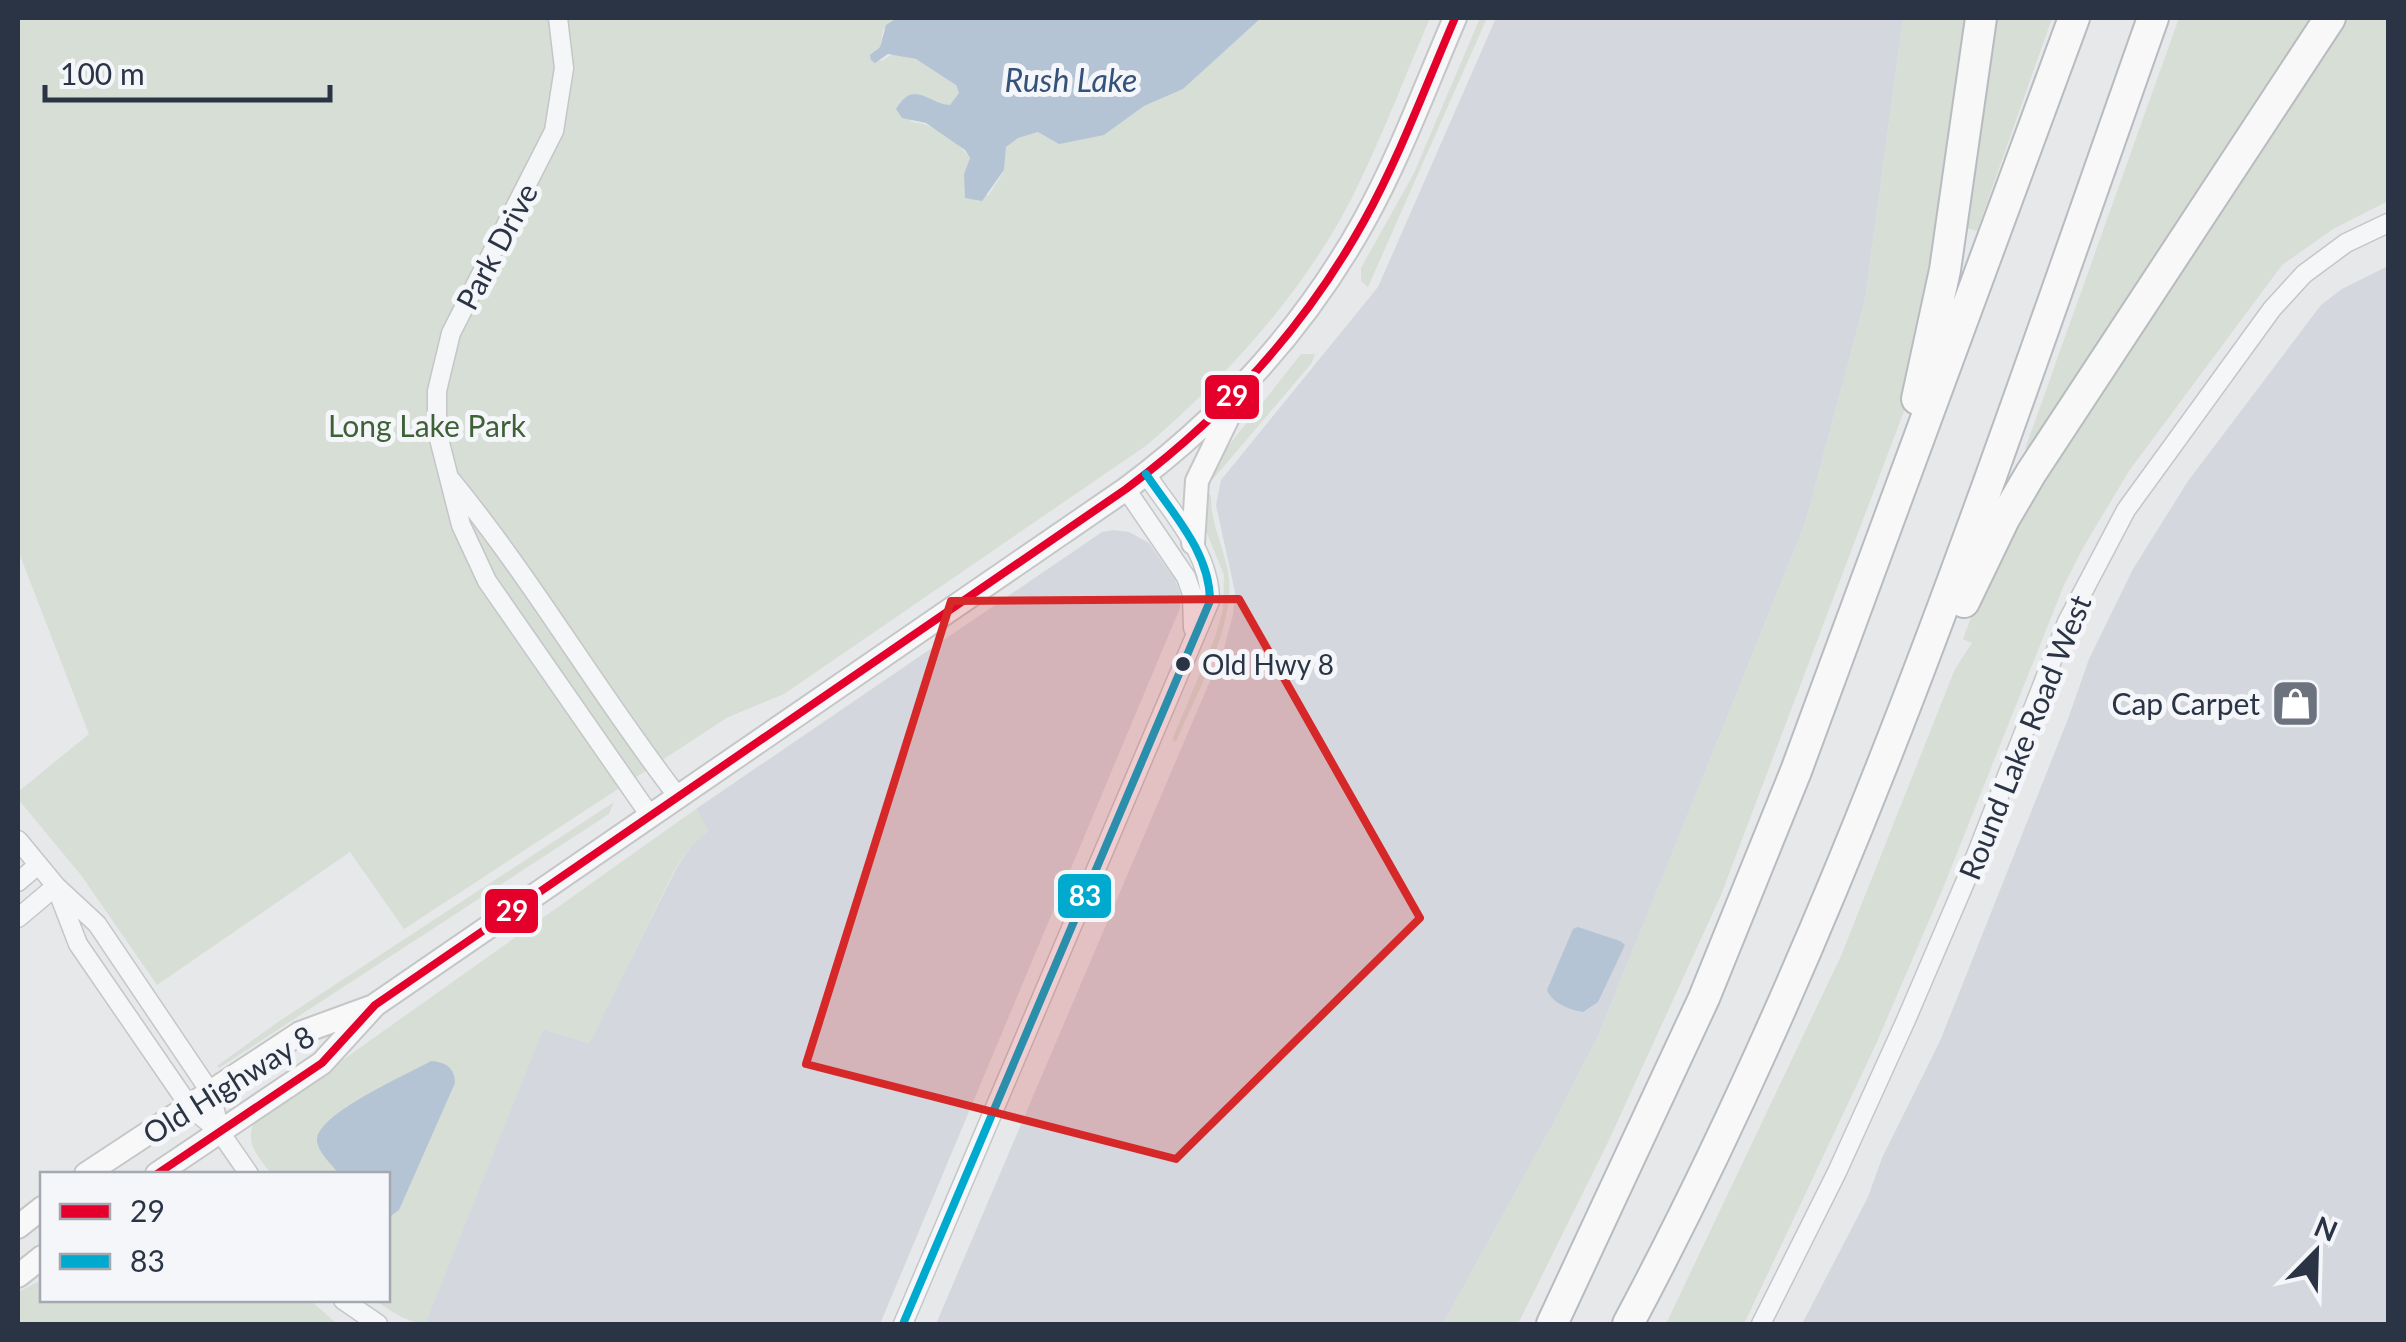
<svg xmlns="http://www.w3.org/2000/svg" width="2406" height="1342" font-family="Lato,sans-serif">
<style>
.built{fill:#d4d7dd}
.green{fill:#d6ded6}
.water{fill:#b4c4d5}
.lines{fill:none;stroke-linecap:round;stroke-linejoin:round}
.street-casing{stroke:#c4c6c8;stroke-width:21}
.secondary-casing{stroke:#c4c6c8;stroke-width:26}
.highway-casing{stroke:#b8bbbf;stroke-width:34}
.street{stroke:#f5f6f7;stroke-width:18}
.secondary{stroke:#f8f8f8;stroke-width:22}
.highway{stroke:#f8f8f8;stroke-width:30}
.bus-1-casing{stroke:#f4f6f9;stroke-width:15}
.bus-2-casing{stroke:#f4f6f9;stroke-width:15}
.bus-1{stroke:#e4002b;stroke-width:8}
.bus-2{stroke:#00a9ce;stroke-width:8}
.marked{fill:#d62828;fill-opacity:0.2;stroke:#d62828;stroke-width:8;stroke-linejoin:round}
.bus-dot{fill:#2b3445;stroke:#f4f6f9;stroke-width:4}
.labels{text-anchor:middle;dominant-baseline:central;stroke-width:10;stroke-linejoin:round;paint-order:stroke}
.bus-label{font-size:28px;fill:#2b3445;stroke:#f4f6f9;text-anchor:start}
.street-label{font-size:30px;fill:#2b3445;stroke:#f4f6f9}
.park-label{font-size:30px;fill:#3f6138;stroke:#f4f6f9}
.poi-label{font-size:30px;fill:#2b3445;stroke:#f4f6f9;text-anchor:end}
.water-label{font-size:32px;font-style:italic;fill:#34527a;stroke:#f4f6f9}
.line-badge{stroke:#f4f6f9;stroke-width:4}
.badge-label{font-size:28px;text-anchor:middle;font-weight:bold;fill:#fff}
</style>
<rect width="100%" height="100%" fill="#e6e8ea"/>
<!-- built -->
<path class="built" d="M1496,18h407l-38,282 -60,224 -206,510 -45,88 -111,202h-507l288,-676 9,-33 2,-23 -19,-87 5,-25 157,-193z
M2388,266v1058h-586l66,-127 14,-39 58,-117 128,-322 21,-60 44,-90 55,-88 133,-176 21,-16z
M1114,530l15,2 20,11 26,37 5,12v16l-300,716h-455l118,-295 46,14 87,-174 16,-24 16,-14 -12,-22 406,-277z"/>
<!-- green -->
<path class="green" d="M18,18h879l-14,12 -3,17 -5,3 6,11 12,-7c22,4 59,14 66,39l-9,13 -33,-12 -18,8 13,20c21,1 46,20 58,36l-6,16 24,22 16,-25 2,-24 11,-9 21,-6 11,4 55,-1 40,-29 39,-17 78,-71h169c-23,53 -44,109 -69,161 -47,102 -130,194 -214,266l-363,249 -56,23 -324,212 -54,-77 -193,133 -76,-110 -63,-76v-7l71,-58 -71,-184z
M1480,18h7l-119,269 -7,-6v-13l53,-95z
M1903,18h65l-53,364 -194,513 -112,245 -91,184h-75l111,-202 45,-88 206,-510 60,-224z
M1994,18h58l-75,213 -17,-5z
M2179,18h132l-278,433 -8,-2z
M2348,18h40v183l-55,28 -51,36 -153,206 -45,75 -20,39 -121,303 -67,156 -132,280h-78l175,-368 114,-287 17,-26 -9,-4 30,-81z
M1301,354h14l-4,10 -98,115h-5l14,-25z
M1204,495h7c-1,30 15,55 18,84 4,52 -33,115 -53,163l-4,-2 42,-100 9,-30 1,-35 -18,-44z
M614,802l-5,12 -390,254 -2,-2 61,-44z
M696,809l13,22 -17,14 -17,24 -85,174 -47,-13 -118,294c-17,-1 -36,-14 -50,-24h13v-82l64,-148 -13,-9 -120,85 20,28h-68c-11,-16 -27,-30 -17,-51z
M42,1280v20h268l27,24h-319v-32z"/>
<!-- water -->
<path class="water" d="M897,18h364l-78,71 -39,17 -40,29 -45,9 -21,-12 -20,6 -12,9 -2,23 -22,31 -17,-3 -1,-24 6,-16 -5,-8 -39,-27 -24,-5 -6,-9c18,-30 31,-6 54,-4l9,-12 -3,-8 -40,-26 -28,-5 -13,9 -4,-3 -1,-5 10,-8 6,-22z
M1578,927l42,14 5,4 -27,57 -15,10c-13,-2 -31,-9 -36,-22l26,-61z
M431,1061c15,1 24,7 24,22l-56,127 -11,8v-44h-49c-6,-8 -21,-22 -22,-33 -2,-27 92,-67 114,-80z"/>
<g class="lines">
<defs>
<path id="street" d="M558,18l6,50 -10,63 -103,202 -14,58v40l24,94 26,56 164,236
M451,480c83,101 148,215 228,318
M1126,489l60,88 6,17 1,34
M18,840l38,46 41,38 114,169 9,39
M18,882l20,-17
M58,892l20,52 112,163 30,25 29,42
M18,918l38,-32
M343,1300l35,24
M903,1324l307,-723c0,-49 -38,-88 -64,-127
M1761,1324l76,-152 69,-152 63,-147 98,-251 59,-112 146,-201 32,-35 42,-31 42,-20"/>
<path id="secondary" d="M1193,543l4,-62 37,-76
M86,1174l214,-141 71,-26
M157,1174l165,-111 53,-58 751,-516c98,-73 179,-162 238,-268 36,-65 62,-136 91,-203
M18,1227l24,-19
M18,1276l24,-19"/>
<path id="highway" d="M1917,399l28,-129 36,-252
M1964,602l40,-83 27,-46 299,-455
M1552,1324l152,-326 92,-227 278,-753
M1628,1324c222,-416 368,-863 525,-1306"/>
</defs>
<!-- street casing -->
<use href="#street" class="street-casing"/>
<!-- secondary casing -->
<use href="#secondary" class="secondary-casing"/>
<!-- highway casing -->
<use href="#highway" class="highway-casing"/>
<!-- street -->
<use href="#street" class="street"/>
<!-- secondary -->
<use href="#secondary" class="secondary"/>
<!-- highway -->
<use href="#highway" class="highway"/>
<defs>
<path id="bus-1" d="M157,1174l165,-111 53,-58 751,-516c98,-73 179,-162 238,-268 36,-65 62,-136 91,-203"/>
<path id="bus-2" d="M903,1324l307,-723c0,-49 -38,-88 -64,-127"/>
</defs>
<!-- bus-1 casing -->
<use href="#bus-1" class="bus-1-casing"/>
<!-- bus-2 casing -->
<use href="#bus-2" class="bus-2-casing"/>
<!-- bus-1 -->
<use href="#bus-1" class="bus-1"/>
<!-- bus-2 -->
<use href="#bus-2" class="bus-2"/>
</g>
<!-- marked area -->
<path class="marked" d="M1239,599l181,319 -244,241 -370,-95 145,-463z"/>
<!-- icons -->
<defs>
<symbol id="shop-square" viewBox="-11 -11 22 22"><rect x="-9" y="-9" width="18" height="18" rx="4" fill="#6c737f" stroke="#f4f6f9"/><path d="M-5-2.5h2.3a2.7 3.5 0 0 1 5.4 0H5L5.5 6h-11ZM-1.5-2.5h3a1.5 2.3 0 0 0-3 0Z" fill="#fff"/></symbol>
</defs>
<g fill-rule="evenodd">
<use href="#shop-square" x="2268" y="676" width="55" height="55"/>
</g>
<!-- markers -->
<circle class="bus-dot" cx="1183" cy="664" r="9"/>
<g class="labels">
<!-- bus labels -->
<g class="bus-label">
<text x="1202" y="664">Old Hwy 8</text>
</g>
<!-- street labels -->
<g class="street-label">
<text transform="translate(496 246) rotate(-62)">Park Drive</text>
<text transform="translate(2024 737) rotate(-68)">Round Lake Road West</text>
<text transform="translate(228 1084) rotate(-32)">Old Highway 8</text>
</g>
<!-- park labels -->
<g class="park-label">
<text x="427" y="425">Long Lake Park</text>
</g>
<!-- poi labels -->
<g class="poi-label">
<text x="2260" y="703">Cap Carpet</text>
</g>
<!-- water labels -->
<g class="water-label">
<text x="1071" y="79">Rush Lake</text>
</g>
</g>
<g class="line-badge">
<rect x="1203" y="373" width="58" height="48" rx="10" fill="#e4002b"/>
<rect x="1056" y="872" width="57" height="48" rx="10" fill="#00a9ce"/>
<rect x="483" y="887" width="57" height="48" rx="10" fill="#e4002b"/>
</g>
<g class="badge-label">
<text x="1232" y="406">29</text>
<text x="1085" y="906">83</text>
<text x="512" y="921">29</text>
</g>
<!-- border -->
<rect width="2406" height="1342" fill="none" stroke="#2b3445" stroke-width="40"/>
<!-- legend -->
<rect x="40" y="1172" width="350" height="130" fill="#f4f6f9" stroke="#a4a8b1" stroke-width="2.5"/>
<rect x="60" y="1204" width="50" height="15" fill="#e4002b" stroke="#a4a8b1" stroke-width="2.5"/>
<text x="130" y="1222" font-size="30" fill="#2b3445">29</text>
<rect x="60" y="1254" width="50" height="15" fill="#00a9ce" stroke="#a4a8b1" stroke-width="2.5"/>
<text x="130" y="1272" font-size="30" fill="#2b3445">83</text>
<!-- north arrow -->
<g transform="translate(2316 1252) rotate(23)" stroke="#f4f6f9" stroke-width="8" paint-order="stroke">
<path d="M0-8L18 38L0 25L-18 38Z" fill="#2b3445"/>
<text y="-15" font-size="28" font-weight="bold" text-anchor="middle" fill="#2b3445">N</text>
</g>
<!-- scale -->
<path d="M45 85v15h285v-15" fill="none" stroke="#2b3445" stroke-width="5"/>
<text x="60" y="85" font-size="30" fill="#2b3445" stroke="#f4f6f9" stroke-width="8" paint-order="stroke">100 m</text>
</svg>
